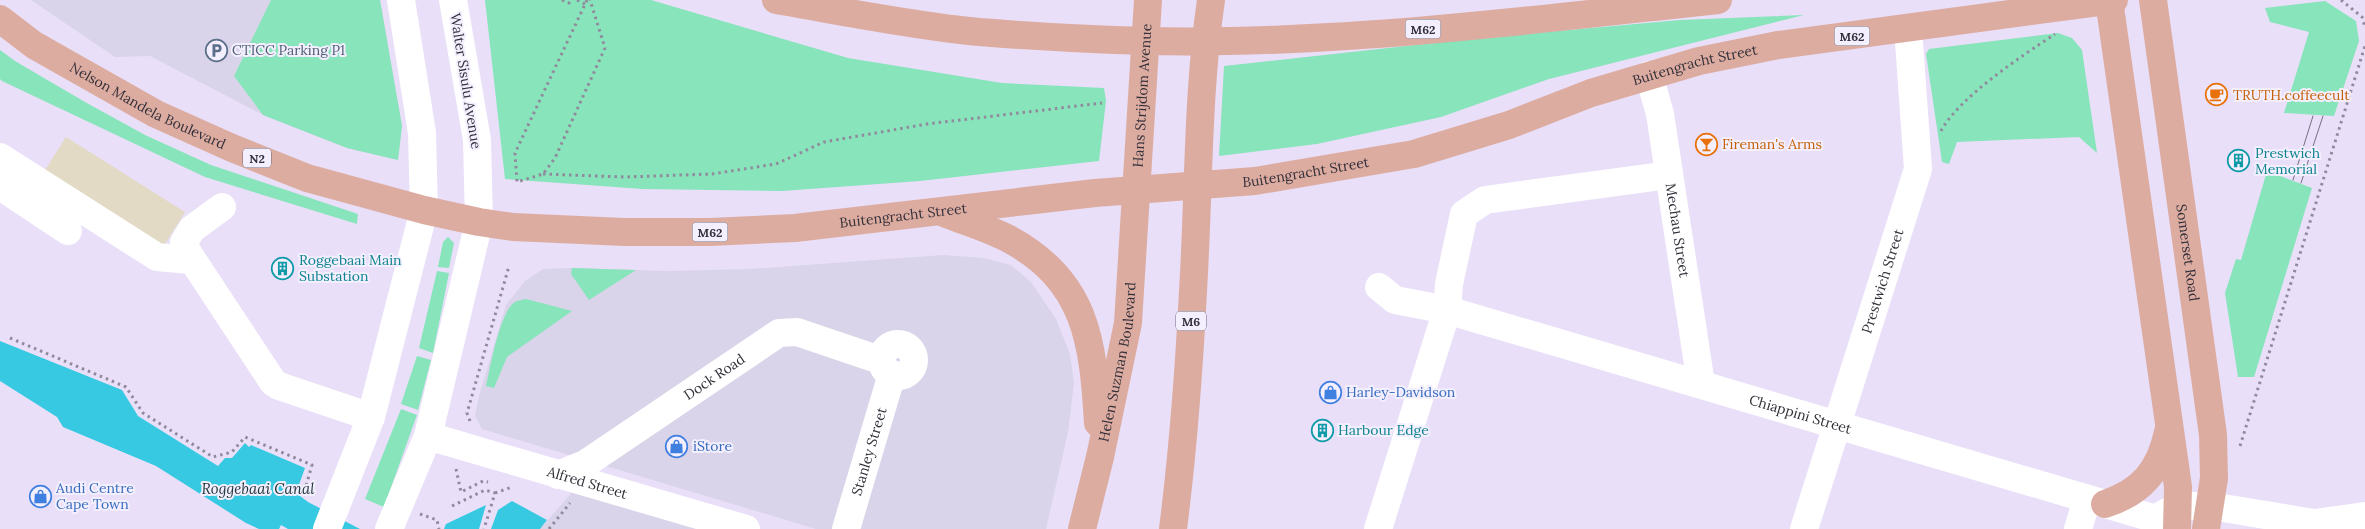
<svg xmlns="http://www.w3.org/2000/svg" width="2365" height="529" font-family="Lora,serif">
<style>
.commercial{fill:#d9d4e9}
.industrial{fill:#e3dac5}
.green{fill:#87e4bb}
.water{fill:#38c9e2}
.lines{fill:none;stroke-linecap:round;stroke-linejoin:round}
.path{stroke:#918a9c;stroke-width:3;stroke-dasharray:2.5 4;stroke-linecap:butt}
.minor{stroke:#fff;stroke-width:28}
.major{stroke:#ddaca1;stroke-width:28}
.tram{stroke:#767080;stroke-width:1}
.labels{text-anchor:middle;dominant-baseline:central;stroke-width:4;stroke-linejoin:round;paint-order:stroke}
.shield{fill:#f4effe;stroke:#6e6975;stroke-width:1}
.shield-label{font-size:12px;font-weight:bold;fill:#34303a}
.service-label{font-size:14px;fill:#4e5e75;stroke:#f4effe;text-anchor:start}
.street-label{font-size:14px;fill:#34303a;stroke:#f4effe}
.food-label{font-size:14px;fill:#c56008;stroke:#f4effe;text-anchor:start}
.culture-label{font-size:14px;fill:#0d838f;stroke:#f4effe;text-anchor:start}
.shop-label{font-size:14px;fill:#366cbe;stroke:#f4effe;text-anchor:start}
.water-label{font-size:15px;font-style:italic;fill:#1e353a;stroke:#f4effe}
</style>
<rect width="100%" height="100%" fill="#e9dff9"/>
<!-- commercial -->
<path class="commercial" d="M31,0h349l22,126 -4,34 -51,-12 -84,-33 -113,-59 -35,1z
M943,255l40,3 28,7 20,17 25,37 14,35 4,29 -6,49 -22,97h-230l-334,-100 -7,-13 4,-20 27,-91 19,-24 18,-12 29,-1 95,3 84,-2z
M574,490l125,39h-159z"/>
<!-- industrial -->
<path class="industrial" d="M66,137l119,75 -26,42 -119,-76z"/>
<!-- green -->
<path class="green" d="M271,0h109l22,126 -4,34 -51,-12 -84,-33 -29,-39z
M485,0h166l197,58 154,25 102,5 2,13 -7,60 -179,20 -138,10 -139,-2 -138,-10z
M2325,1l31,20 3,20 -25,75 -50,-3 25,-81 -39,-10 -5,-14z
M1804,15l-255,64 -108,38 -124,27 -98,12 5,-90 245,-27 211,-19z
M2058,33l14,5 10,12 15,103 -18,-16 -122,5 -8,22 -7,-2 -16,-108 3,-5z
M0,50l15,11 70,41 60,33 66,30 147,49 -1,10 -152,-47 -203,-96 -2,-2z
M2267,171l45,17 -58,189h-16l-13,-84 11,-34 5,1z
M448,237l6,6 -5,25 -11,-1 5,-25z
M572,268l64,2 -47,30 -18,-26z
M437,271l12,2 -16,80 -14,-5z
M526,299l46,12 -65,46 -13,31 -8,-2c4,-18 14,-75 29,-84 3,-2 8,-2 11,-3z
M417,356l14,4 -13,50 -17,-6z
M401,409l16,6 -33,92 -19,-8z"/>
<!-- water -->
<path class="water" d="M0,341l122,49 16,26 80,50 7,-8h7l13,-15 4,4 2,-2 54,23 -9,25 12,9 52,27h-72l-7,-4 -2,4h-20l-13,-6 -90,-57 -93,-39 -6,-10 -57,-36z
M512,501l35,19 -7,9h-49l7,-19z
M486,505l-7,24h-35l2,-5z"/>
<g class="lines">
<!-- path -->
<path class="path" d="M562,0l7,3 1,-3
M577,0l8,4
M587,0l-72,153 2,29 26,-8 12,-16 50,-110 -15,-48
M2341,0l21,17 3,10
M1941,131c18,-34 81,-75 114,-97
M543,174l82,3 87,-3 64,-10 48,-22 103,-18 175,-21
M10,338l116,49 17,26 70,44 19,-5 13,-15 67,28 -8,28
M470,421l-3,-8 42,-147
M2240,446l125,-400
M456,469l5,23 22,-11 5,1
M495,493l17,-6
M452,506l33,-16 10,3 -11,36
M420,514l17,6 2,9
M549,529l21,-26"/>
<!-- minor -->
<g class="minor">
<path id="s1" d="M1649,75l11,39 41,270"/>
<path d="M0,157l157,100 34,3"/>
<path d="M0,186l68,45"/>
<path d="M222,207l-30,22 -8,13 2,8 87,132 6,4 92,31"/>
<path id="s2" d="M1379,287l16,13 52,10 709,209 15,10"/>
<circle cx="898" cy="360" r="16"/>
<path id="s3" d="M428,436l318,93"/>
<path id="s4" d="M558,475l27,-11 194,-131 18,-1 74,25 11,1"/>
<path d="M2157,518l21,-12h33l103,17"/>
<path d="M327,529l44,-112 53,-207 -2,-77 -21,-133"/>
<path d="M389,529l39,-93 51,-214 -2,-82 -24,-140"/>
<path id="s5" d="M846,529l46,-155"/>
<path d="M1378,529l69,-219 2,-26 15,-70 21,-14 184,-25"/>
<path id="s6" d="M1804,529l114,-360 -10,-141"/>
<path d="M2078,529l9,-30"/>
<path d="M2298,529l16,-6 51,-7"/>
</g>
<!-- major -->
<g class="major">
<path d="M776,0c64,11 129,24 193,31 41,4 82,6 123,8 206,11 421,-17 626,-39"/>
<path d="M2109,0l69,487 -1,42"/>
<path id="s7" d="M2153,0l60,435 1,43 -8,51"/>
<path id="s8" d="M0,19l34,26 122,69 76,34 75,30 117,32 55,12 34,5 111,5h86l85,-4 300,-35 160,-12 159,-27 95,-29 82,-32 108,-32 79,-16 336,-45"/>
<path d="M946,214c21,8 41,14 61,24 80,42 86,104 91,185"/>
<path d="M2105,504c37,-12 55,-34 63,-72"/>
<path id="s9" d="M1082,529l18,-72 28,-134 20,-323"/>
<path d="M1173,529c10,-79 16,-159 20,-238 6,-97 4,-195 18,-291"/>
</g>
<!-- tram -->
<path class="tram" d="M2293,180l20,-64
M2301,183l22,-67"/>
</g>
<!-- icons -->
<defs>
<symbol id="parking-ring" viewBox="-11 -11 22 22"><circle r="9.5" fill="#f4effe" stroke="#5c6f8a" stroke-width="1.5"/><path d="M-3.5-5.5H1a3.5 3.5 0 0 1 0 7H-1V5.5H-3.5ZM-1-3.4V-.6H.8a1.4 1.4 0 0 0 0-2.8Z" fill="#5c6f8a"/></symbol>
<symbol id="cafe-ring" viewBox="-11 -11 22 22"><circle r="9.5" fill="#f4effe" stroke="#e8710a" stroke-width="1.5"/><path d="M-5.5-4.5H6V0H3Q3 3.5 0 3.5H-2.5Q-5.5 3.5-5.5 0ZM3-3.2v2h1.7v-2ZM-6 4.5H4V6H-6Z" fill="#e8710a"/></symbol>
<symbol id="bar-ring" viewBox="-11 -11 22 22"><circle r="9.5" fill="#f4effe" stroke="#e8710a" stroke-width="1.5"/><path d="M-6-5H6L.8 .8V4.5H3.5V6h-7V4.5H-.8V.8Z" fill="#e8710a"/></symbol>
<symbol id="building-ring" viewBox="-11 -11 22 22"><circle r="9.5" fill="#f4effe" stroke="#0f9aa8" stroke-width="1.5"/><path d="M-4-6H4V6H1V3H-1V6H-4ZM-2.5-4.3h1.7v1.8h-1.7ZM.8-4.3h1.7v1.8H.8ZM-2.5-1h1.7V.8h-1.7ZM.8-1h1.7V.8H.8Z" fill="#0f9aa8"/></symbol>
<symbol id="shop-ring" viewBox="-11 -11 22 22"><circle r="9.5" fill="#f4effe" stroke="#3f7fe0" stroke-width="1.5"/><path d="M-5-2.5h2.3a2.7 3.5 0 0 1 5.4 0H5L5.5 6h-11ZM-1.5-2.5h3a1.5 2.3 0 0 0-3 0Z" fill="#3f7fe0"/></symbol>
</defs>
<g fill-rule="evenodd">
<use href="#parking-ring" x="204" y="38" width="25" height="25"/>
<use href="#cafe-ring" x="2204" y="82" width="25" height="25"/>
<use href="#bar-ring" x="1694" y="132" width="25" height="25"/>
<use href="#building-ring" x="2226" y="148" width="25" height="25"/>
<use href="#building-ring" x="270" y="256" width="25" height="25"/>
<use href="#shop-ring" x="1318" y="380" width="25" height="25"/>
<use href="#building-ring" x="1310" y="418" width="25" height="25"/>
<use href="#shop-ring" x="664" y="434" width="25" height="25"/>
<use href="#shop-ring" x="28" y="484" width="25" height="25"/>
</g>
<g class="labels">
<!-- shield labels -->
<g class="shield">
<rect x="1405.5" y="19.5" width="35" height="19" rx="4"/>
<rect x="1834.5" y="26.5" width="35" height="19" rx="4"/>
<rect x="243" y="148.5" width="28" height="19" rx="4"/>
<rect x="692.5" y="222.5" width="35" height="19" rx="4"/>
<rect x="1176" y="311.5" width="30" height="19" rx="4"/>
</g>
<g class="shield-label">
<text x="1423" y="29">M62</text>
<text x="1852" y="36">M62</text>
<text x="257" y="158">N2</text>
<text x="710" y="232">M62</text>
<text x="1191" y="321">M6</text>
</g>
<!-- service labels -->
<g class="service-label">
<text x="232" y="50">CTICC Parking P1</text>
</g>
<!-- street labels -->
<g class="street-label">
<text stroke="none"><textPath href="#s8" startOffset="1760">Buitengracht Street</textPath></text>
<text transform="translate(466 81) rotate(81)">Walter Sisulu Avenue</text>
<text stroke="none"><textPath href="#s9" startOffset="439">Hans Strijdom Avenue</textPath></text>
<text stroke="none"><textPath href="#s8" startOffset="172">Nelson Mandela Boulevard</textPath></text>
<text stroke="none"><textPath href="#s8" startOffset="1355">Buitengracht Street</textPath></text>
<text stroke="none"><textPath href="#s8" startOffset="950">Buitengracht Street</textPath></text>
<text stroke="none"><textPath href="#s1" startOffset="158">Mechau Street</textPath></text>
<text stroke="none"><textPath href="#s7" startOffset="255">Somerset Road</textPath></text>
<text stroke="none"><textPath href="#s6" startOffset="260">Prestwich Street</textPath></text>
<text stroke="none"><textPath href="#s9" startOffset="171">Helen Suzman Boulevard</textPath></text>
<text stroke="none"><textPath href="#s4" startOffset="185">Dock Road</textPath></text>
<text stroke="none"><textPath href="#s2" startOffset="442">Chiappini Street</textPath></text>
<text stroke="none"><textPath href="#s5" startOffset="81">Stanley Street</textPath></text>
<text stroke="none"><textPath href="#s3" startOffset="166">Alfred Street</textPath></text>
</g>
<!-- food labels -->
<g class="food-label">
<text x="2233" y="95">TRUTH.coffeecult</text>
<text x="1722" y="144">Fireman's Arms</text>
</g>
<!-- culture labels -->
<g class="culture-label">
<text x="2255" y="153">Prestwich<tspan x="2255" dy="16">Memorial</tspan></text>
<text x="299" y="260">Roggebaai Main<tspan x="299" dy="16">Substation</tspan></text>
<text x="1338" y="430">Harbour Edge</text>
</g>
<!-- shop labels -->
<g class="shop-label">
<text x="1346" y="392">Harley-Davidson</text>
<text x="693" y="446">iStore</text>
<text x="56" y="488">Audi Centre<tspan x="56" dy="16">Cape Town</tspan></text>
</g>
<!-- water labels -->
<g class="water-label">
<text x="258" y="488">Roggebaai Canal</text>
</g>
</g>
</svg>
